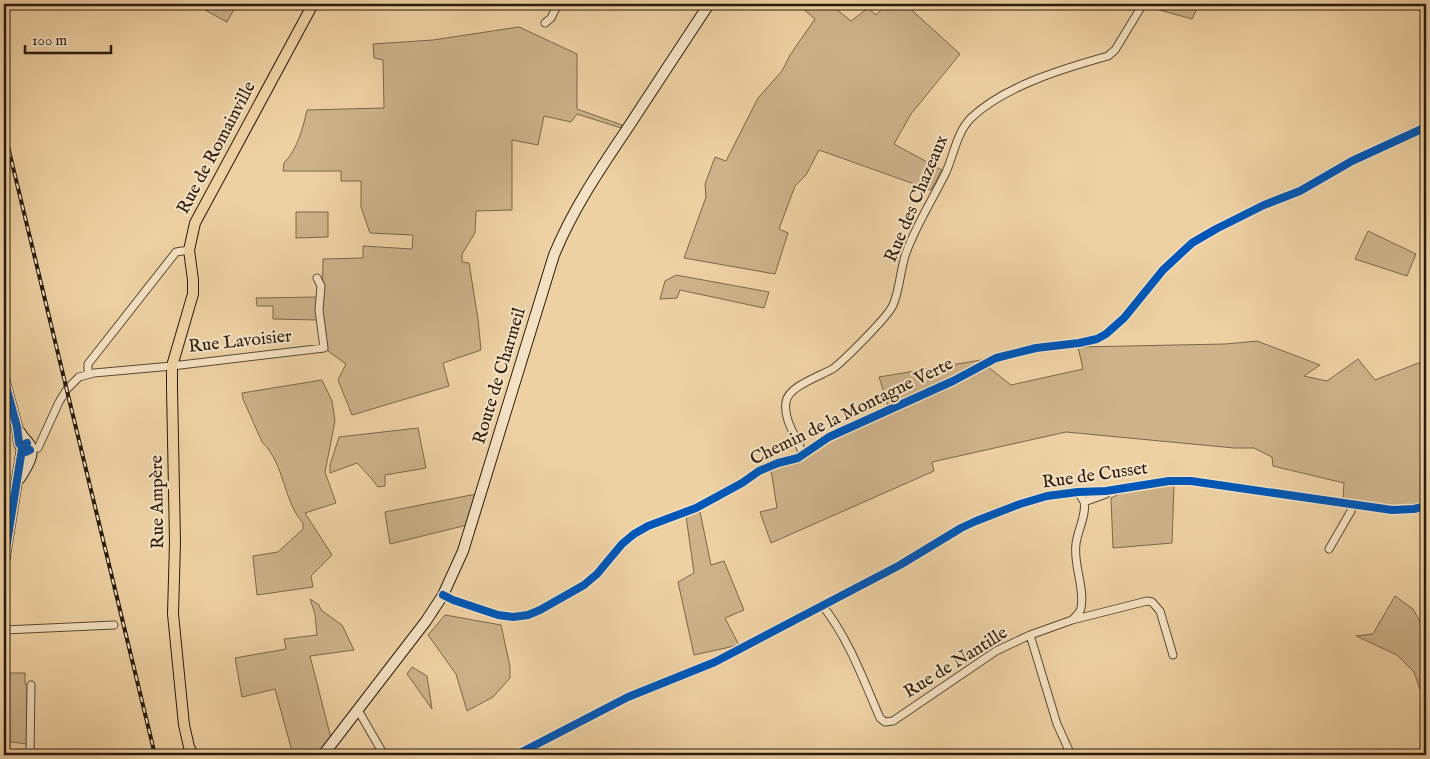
<svg xmlns="http://www.w3.org/2000/svg" width="1430" height="759" font-family="'IM FELL English',serif">
<style>
.green{fill:#cdb28a;stroke:#7b664c}
.lines{fill:none;stroke-linecap:round;stroke-linejoin:round}
.street-casing{stroke:#5a4832;stroke-width:9}
.secondary-casing{stroke:#291b0d;stroke-width:12}
.primary-casing{stroke:#291b0d;stroke-width:12}
.street{stroke:#f4e1c3;stroke-width:7}
.secondary{stroke:#f4e1c3;stroke-width:10}
.primary{stroke:#eed1a3;stroke-width:10}
.rail-casing{stroke:#291b0d;stroke-width:4}
.rail{stroke:#f4e1c3;stroke-width:2;stroke-dasharray:5.5;stroke-linecap:butt}
.cycleway-casing{stroke:#f4e1c3;stroke-width:11}
.cycleway{stroke:#0057b8;stroke-width:8}
.labels{text-anchor:middle;dominant-baseline:central;stroke-width:4.5;stroke-linejoin:round;paint-order:stroke}
.street-label{font-size:18px;fill:#291b0d;stroke:#f4e1c3}
</style>
<rect width="100%" height="100%" fill="#eed1a3"/>
<filter id="stains"><feTurbulence type="fractalNoise" baseFrequency=".004" numOctaves="4"/><feColorMatrix values="0 0 0 0 .2 0 0 0 0 .09 0 0 0 0 .02 0 0 0 .5 -.17"/></filter>
<radialGradient id="worn" r=".72"><stop offset=".6" stop-color="#630" stop-opacity="0"/><stop offset="1" stop-color="#630" stop-opacity=".3"/></radialGradient>
<!-- green -->
<path class="green" d="M194,4h43l-10,18z
M797,4h33l21,17 17,-13 8,7 10,-11h19l55,50 -49,60 -17,30 48,26 -11,20 -112,-40 -13,25 -11,11 -16,43 9,4 -13,41 -91,-16 22,-61 -1,-13 10,-27 11,4 32,-63 24,-27 8,-16 25,-36z
M1146,4h53l-7,15 -47,-13z
M519,27l58,27v55l45,16 -1,3 -44,-14 -6,8 -27,-6 -6,29 -26,-5v70l-36,1 -1,22 -13,21v8l7,1 9,56 3,31 -38,13 6,23 -97,29 -14,-35 8,-16 -18,-13 -6,-41 1,-51 40,-1v-12l49,3 1,-14 -43,-2 -9,-26v-26h-20v-10h-58l1,-8c13,-13 19,-35 23,-53l77,-2 -1,-48 -9,-2 -1,-14 60,-4z
M296,212h32v25l-32,1z
M1368,231l48,23 -9,22 -52,-17z
M676,275l93,17 -5,16 -84,-18 -3,8 -17,1 5,-18z
M317,297v23l-44,-1v-13h-16l-1,-8z
M1257,341l63,24 -16,11 23,5 31,-22 17,21 51,-20v143l-35,4 -48,-9 1,-15 -71,-17 -1,-9 -18,-9h-20l-168,-16 -134,30 2,9 -163,72 -11,-31 17,-4 -6,-38 34,-12 27,-19 58,-27 -11,-35 108,-18 1,8 23,18 72,-16 -5,-22 147,-3z
M322,380l10,21 3,20 -10,51 11,31 -31,10 27,42 -21,21 2,11 -56,8 -4,-39 25,-4 25,-23v-6c-20,-22 -18,-59 -41,-81l-19,-43 -1,-6z
M418,428l8,40 -41,7v11l-7,1 -6,-8 -15,-16 -27,10v-8l9,-28z
M1174,484l-2,59 -59,5 -2,-50 10,-5z
M476,494l-9,31 -77,19 -5,-32z
M700,512l11,53 13,-4 20,49 -19,8 14,27 -45,10 -16,-73 16,-9 -8,-57z
M1395,596l18,13 13,23v74l-12,-34 -17,-17 -41,-19 17,-2z
M310,599l9,6 2,5 21,15 12,25 -44,6 21,82 -13,17h-25l-18,-66 -33,8 -7,-39 51,-9 -2,-10 33,-4 -2,-21z
M445,615l56,10 9,41v12l-17,19 -26,14 -11,-37 -28,-39z
M412,667l15,9 5,33 -25,-35z
M8,673h17v11l2,1v59l-23,-3v-45h2z"/>
<g class="lines">
<defs>
<path id="street" d="M545,23l6,-5 7,-14
M88,374v-10l88,-112 13,-2
M4,417l10,-1
M30,449l8,-1 21,-46 8,-13 12,-12 15,-4 78,-7 152,-18 -5,-38 2,-24 -4,-8
M803,455c-5,-17 -20,-34 -17,-53 2,-16 35,-26 48,-34 11,-9 54,-51 59,-63 7,-16 7,-35 13,-52 10,-28 27,-54 40,-81 8,-18 11,-40 25,-54 33,-32 94,-50 137,-62l7,-6 28,-46
M4,495l9,4
M1084,502l22,-8v-2
M1329,549l22,-38 1,-7
M443,595l10,5 45,15 15,2 15,-2 12,-5 44,-25 13,-11 25,-30 12,-10 14,-8 48,-18 46,-25 17,-12 19,-8 20,-5 31,-21 124,-56 43,-23 40,-10 43,-5 18,-4 9,-5 18,-16 39,-48 29,-27 24,-14 48,-24 36,-14 52,-30 74,-34
M822,605c27,34 41,74 58,113l5,4 8,-1 103,-70 34,-16 42,-15c3,-3 8,-7 9,-12 4,-21 -8,-43 -5,-64 1,-12 11,-30 8,-42 -1,-3 -5,-7 -6,-10
M1072,620l75,-19 5,1 8,9 13,44
M4,630l110,-5
M1030,635l27,89 14,31
M358,710l26,45
M30,755l1,-70
M516,755l112,-58 87,-35 185,-97 61,-37 15,-7 44,-17 27,-8 31,-4 28,-1 63,-10h22l201,29 22,-1 12,-3"/>
<path id="secondary" d="M4,379l13,48 2,16 3,6 -18,112
M20,478c5,-8 16,-24 10,-33 -3,-4 -7,-8 -10,-13
M323,755l103,-134 17,-26 20,-44 91,-296c18,-44 44,-83 71,-123 28,-43 56,-85 84,-128"/>
<path id="primary" d="M193,755l-4,-8 -5,-22 -11,-111 2,-72 -3,-154v-22l21,-72v-14l-4,-30 6,-27 118,-219"/>
</defs>
<!-- street casing -->
<use href="#street" class="street-casing"/>
<!-- secondary casing -->
<use href="#secondary" class="secondary-casing"/>
<!-- primary casing -->
<use href="#primary" class="primary-casing"/>
<!-- street -->
<use href="#street" class="street"/>
<!-- secondary -->
<use href="#secondary" class="secondary"/>
<!-- primary -->
<use href="#primary" class="primary"/>
<defs>
<path id="rail" d="M4,130l151,625"/>
</defs>
<!-- rail casing -->
<use href="#rail" class="rail-casing"/>
<!-- rail -->
<use href="#rail" class="rail"/>
<defs>
<path id="cycleway" d="M4,379l13,48 2,16 3,4 1,-2 4,-2
M4,561l18,-112 4,3 4,-2
M443,595l10,5 45,15 15,2 15,-2 12,-5 44,-25 13,-11 25,-30 12,-10 14,-8 48,-18 46,-25 17,-12 19,-8 20,-5 31,-21 124,-56 43,-23 40,-10 43,-5 18,-4 9,-5 18,-16 39,-48 29,-27 24,-14 48,-24 36,-14 52,-30 74,-34
M516,755l112,-58 87,-35 185,-97 61,-37 15,-7 44,-17 27,-8 31,-4 28,-1 63,-10h22l201,29 22,-1 12,-3"/>
</defs>
<!-- cycleway casing -->
<use href="#cycleway" class="cycleway-casing"/>
<!-- cycleway -->
<use href="#cycleway" class="cycleway"/>
</g>
<g class="labels">
<!-- street labels -->
<g class="street-label">
<text transform="translate(217 148) rotate(-62)">Rue de Romainville</text>
<text transform="translate(917 199) rotate(-67)">Rue des Chazeaux</text>
<text transform="translate(240 342) rotate(-6)">Rue Lavoisier</text>
<text transform="translate(500 376) rotate(-73)">Route de Charmeil</text>
<text transform="translate(852 412) rotate(-26)">Chemin de la Montagne Verte</text>
<text transform="translate(1095 476) rotate(-8)">Rue de Cusset</text>
<text transform="translate(158 502) rotate(-91)">Rue Ampère</text>
<text transform="translate(956 663) rotate(-32)">Rue de Nantille</text>
</g>
</g>
<!-- margin -->
<rect width="1430" height="759" fill="none" stroke="#eed1a3" stroke-width="20"/>
<rect x="5" y="5" width="1420" height="749" fill="none" stroke="#291b0d" stroke-width="2.5"/>
<rect x="10" y="10" width="1410" height="739" fill="none" stroke="#291b0d"/>
<!-- scale -->
<path d="M25 45v8h86v-8" fill="none" stroke="#291b0d" stroke-width="2.5"/>
<text x="32" y="45" font-size="15" fill="#291b0d" stroke="#f4e1c3" stroke-width="4" paint-order="stroke">100 m</text>
<rect width="100%" height="100%" filter="url(#stains)"/>
<rect width="100%" height="100%" fill="url(#worn)"/>
</svg>
